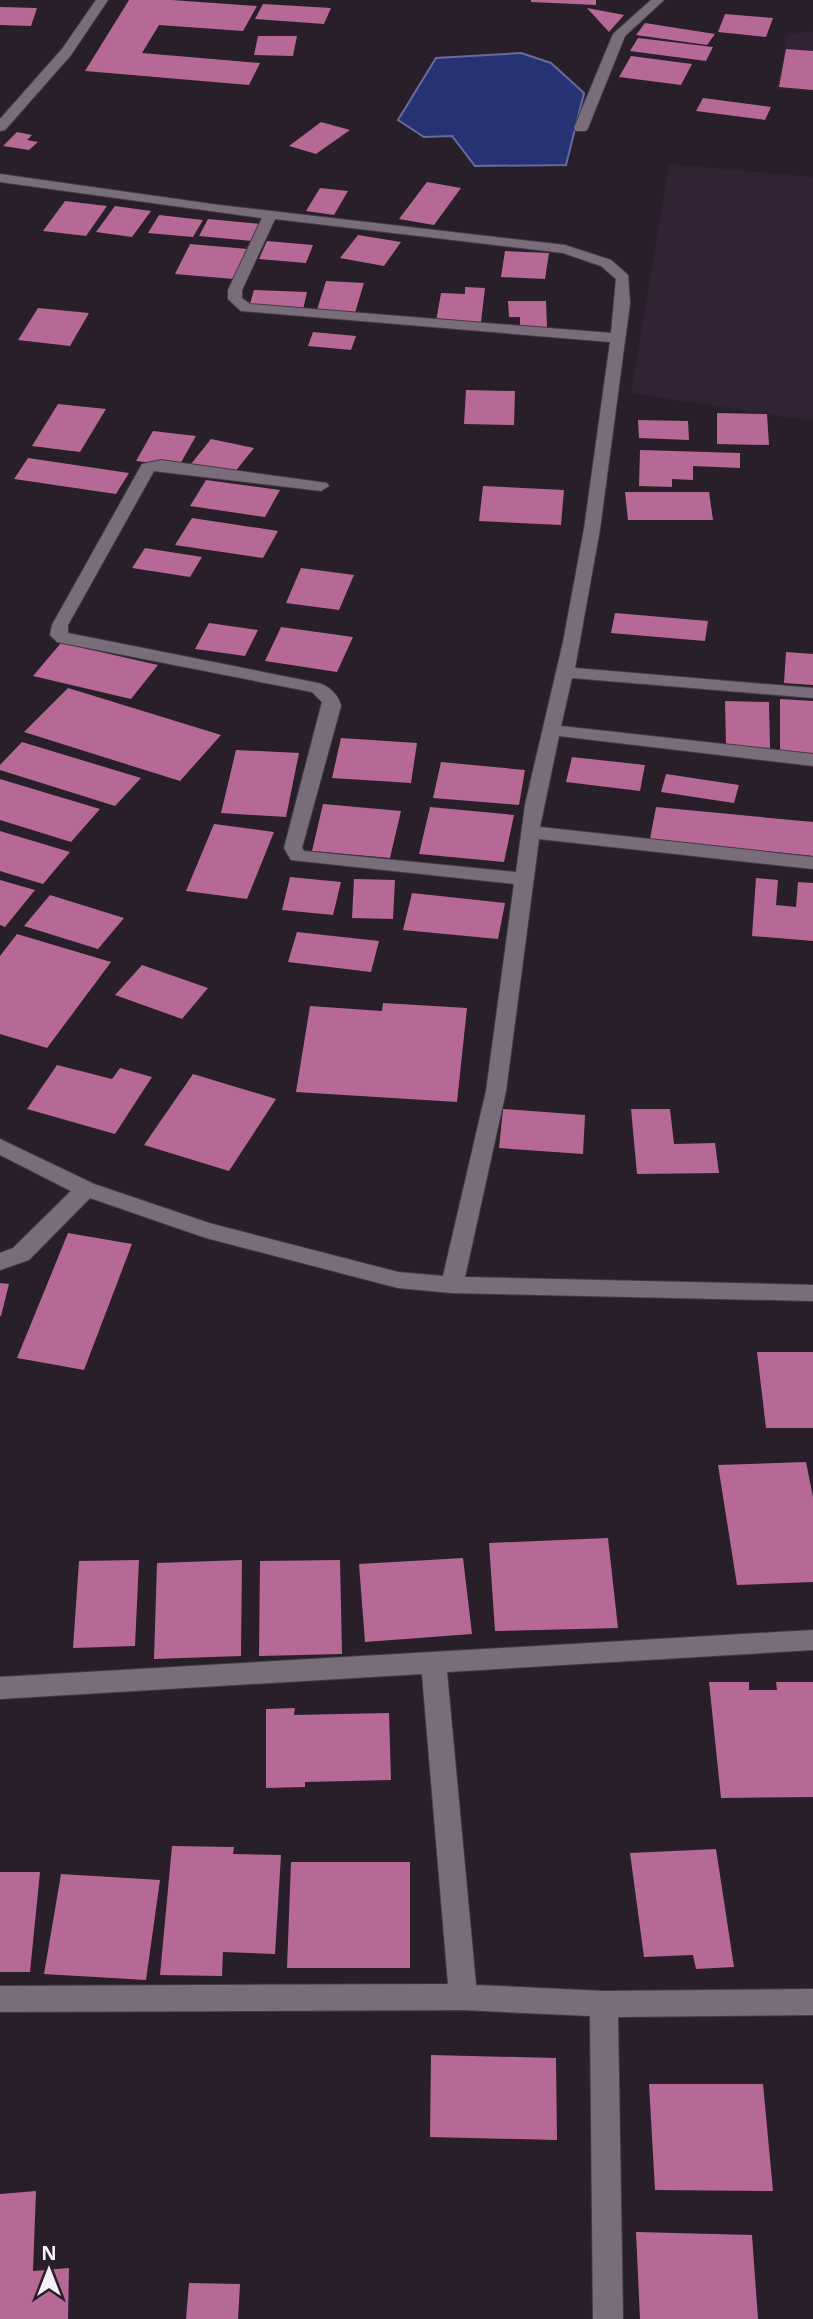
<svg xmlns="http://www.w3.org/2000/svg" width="813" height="2319" font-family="'Open Sans',sans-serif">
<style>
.built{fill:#312334}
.water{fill:#273275;stroke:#656b9c;stroke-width:2}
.building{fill:#b66995}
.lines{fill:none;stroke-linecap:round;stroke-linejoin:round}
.minor-casing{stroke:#443b45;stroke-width:2}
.minor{fill:#796d7c;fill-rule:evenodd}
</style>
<rect width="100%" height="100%" fill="#281f2a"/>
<!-- built -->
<path class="built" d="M813,31v61l-37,-3 12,-55z
M669,164l144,13v244l-182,-28z"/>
<!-- water -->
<path class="water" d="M521,53l30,10 33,30 -18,72 -91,1 -23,-30 -28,1 -26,-17 38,-62z"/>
<!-- building -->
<path class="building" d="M129,0h43l85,6 -14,25 -84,-6 -17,28 118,10 -11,22 -164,-14z
M531,0h65v5l-65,-3z
M263,4l68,4 -7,16 -69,-5z
M0,7l37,1 -6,18 -31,-1z
M587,8l37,7 -15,17z
M725,14l48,4 -7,19 -48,-5z
M645,23l70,11 -8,11 -71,-10z
M258,36h39l-4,20 -39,-1z
M638,38l75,9 -7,14 -76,-10z
M786,49l27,2v39l-34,-3z
M631,56l61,8 -11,21 -62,-8z
M703,98l68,9 -6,13 -69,-9z
M321,122l29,8 -34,24 -27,-8z
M17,132l15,3 -5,5 11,2 -9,8 -26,-4z
M427,182l34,6 -27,37 -35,-6z
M320,188l28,3 -14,24 -28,-4z
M65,201l42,5 -21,30 -43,-5z
M115,206l36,5 -19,26 -36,-5z
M159,215l44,5 -10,17 -45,-4z
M208,219l53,5 -9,17 -53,-5z
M358,235l43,7 -17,24 -44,-8z
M267,241l46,4 -7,18 -47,-4z
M190,244l58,5 -14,30 -59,-5z
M505,251l44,2 -4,26 -44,-2z
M326,281l38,2 -10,33 -38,-3z
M465,287l20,1 -4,34 -45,-1 5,-28 24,1z
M254,290l53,2 -4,18 -54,-3z
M508,301h38l1,26h-27v-10h-11z
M38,308l51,5 -19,33 -52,-6z
M313,332l43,4 -5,14 -43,-4z
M466,390l49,1 -1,34 -50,-1z
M58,404l48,5 -26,43 -48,-6z
M717,413l50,1 2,31 -52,-1z
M638,420l50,1 1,19 -50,-2z
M153,431l43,5 -17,30 -43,-5z
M211,439l43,9 -20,25 -43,-9z
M640,450l100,3v15l-47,-2v14l-21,-1v8l-33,-1z
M28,458l101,15 -13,21 -102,-15z
M206,480l74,10 -15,27 -75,-11z
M483,486l81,4 -3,35 -82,-4z
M625,492h84l4,28h-85z
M192,518l86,13 -15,27 -88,-13z
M145,548l57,9 -12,20 -58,-9z
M301,568l53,7 -15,35 -53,-7z
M615,613l93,8 -3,20 -94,-8z
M209,623l49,7 -13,26 -50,-7z
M281,627l72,10 -16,35 -72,-11z
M61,643l97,22 -27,34 -98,-23z
M786,652l27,2v31l-29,-2z
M68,688l153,47 -41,46 -156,-49z
M780,699l33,2v55l-33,-2z
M725,701l44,1 1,46 -44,-1z
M341,738l76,5 -6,40 -79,-5z
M22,742l119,36 -26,28 -115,-36v-5z
M236,750l63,3 -13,64 -65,-4z
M572,757l73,8 -5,26 -74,-9z
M441,762l84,8 -6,35 -86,-7z
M666,774l73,11 -5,18 -73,-11z
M0,779l100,30 -29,33 -71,-22z
M323,804l78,7 -11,47 -78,-7z
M430,807l84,8 -10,47 -85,-8z
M656,807l157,15v34l-163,-17z
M214,824l60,8 -27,67 -61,-8z
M0,831l70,21 -27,32 -43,-13z
M290,877l51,5 -8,33 -51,-5z
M756,878l22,2 -2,25 20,2 2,-25 15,1v58l-61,-5z
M354,879l41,1 -2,39 -41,-1z
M0,880l35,10 -30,37 -5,-2z
M412,893l93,10 -7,36 -95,-9z
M50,895l74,23 -26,31 -74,-23z
M297,932l82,9 -8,31 -83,-10z
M17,934l94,28 -64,86 -47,-14v-78z
M142,965l66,23 -26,31 -67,-24z
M383,1003l84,5 -10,94 -161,-10 14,-86 72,5z
M57,1065l55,14 8,-11 32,9 -37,57 -88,-25z
M193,1074l83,25 -47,72 -85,-26z
M503,1109l82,6 -2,39 -84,-6z
M631,1109h39l4,35 41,-1 4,30 -82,1z
M68,1233l64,11 -48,126 -67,-12z
M0,1283l9,1 -8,32h-1z
M757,1352h56v76h-47z
M806,1462l7,35v85l-76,3 -19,-120z
M608,1538l10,90 -123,3 -6,-88z
M463,1558l9,76 -107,8 -6,-78z
M139,1560l-4,86 -62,2 6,-87z
M242,1560l-1,96 -87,3 3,-96z
M340,1560l2,94 -83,2 1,-95z
M709,1682h40v8h28l-1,-8h37v115l-92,1z
M295,1708l-1,7 95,-2 2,67 -86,2v5l-39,1v-79z
M172,1846l62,1 -1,7 48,1 -6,99 -52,-2 -1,24 -62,-1z
M716,1849l18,118 -38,2 -3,-14 -49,2 -14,-104z
M291,1862h119v106h-123z
M0,1872h40l-10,100h-30z
M61,1874l99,6 -14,100 -102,-6z
M431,2055l125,3 1,82 -127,-3z
M649,2084h114l10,107 -118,-1z
M36,2191l-3,80 36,-3 -1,51h-68v-125z
M636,2232l116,3 6,84h-118z
M189,2283l51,1 -2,35h-52z"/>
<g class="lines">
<defs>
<path id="minor" d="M96,0h12l-37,55 -66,75 -5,1v-12l62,-70z
M651,0h13l-39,36 -37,92 -2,3h-10l-2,-3 39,-94z
M0,174l219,31 346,40 46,15 17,15 2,28 -30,226 -25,139 238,20v10l-241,-20 -11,48 252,28v12l-254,-30 -19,91 273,30v12l-274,-30 -33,252 -41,186 348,8v16l-361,-8 -54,-5 -192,-50 -116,-40 -61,62 -29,10v-17l13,-5 58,-57 -71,-36v-16l94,45 115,39 189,49 45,4 43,-185 28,-207 -223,-24 -7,-12 38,-146 -10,-10 -255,-50 -7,-7 2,-10 90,-161 19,-4 166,23 2,3 -8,5 -167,-20 -86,154v8l250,50c10,2 21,12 23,23l-39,142 2,3 212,21 9,-67 38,-163 21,-113 26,-187 -369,-31 -13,-12v-9l34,-72 -262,-36zM275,219l288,34 38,13 15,13 -5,54 -361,-29 -8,-6v-8z
M813,1630v20l-366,22 29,313 128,6 209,-2v26l-195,2 5,302h-30l-3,-303 -127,-6 -463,2v-26l448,-2 -26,-310 -422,25v-22z"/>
</defs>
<!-- minor casing -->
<use href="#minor" class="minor-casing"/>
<!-- minor -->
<use href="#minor" class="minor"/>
</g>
<!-- north arrow -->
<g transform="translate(49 2270)" stroke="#281f2a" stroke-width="5" paint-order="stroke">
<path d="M0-5L12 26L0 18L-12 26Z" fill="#f7f0f8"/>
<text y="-10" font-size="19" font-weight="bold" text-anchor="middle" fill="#f7f0f8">N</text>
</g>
</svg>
